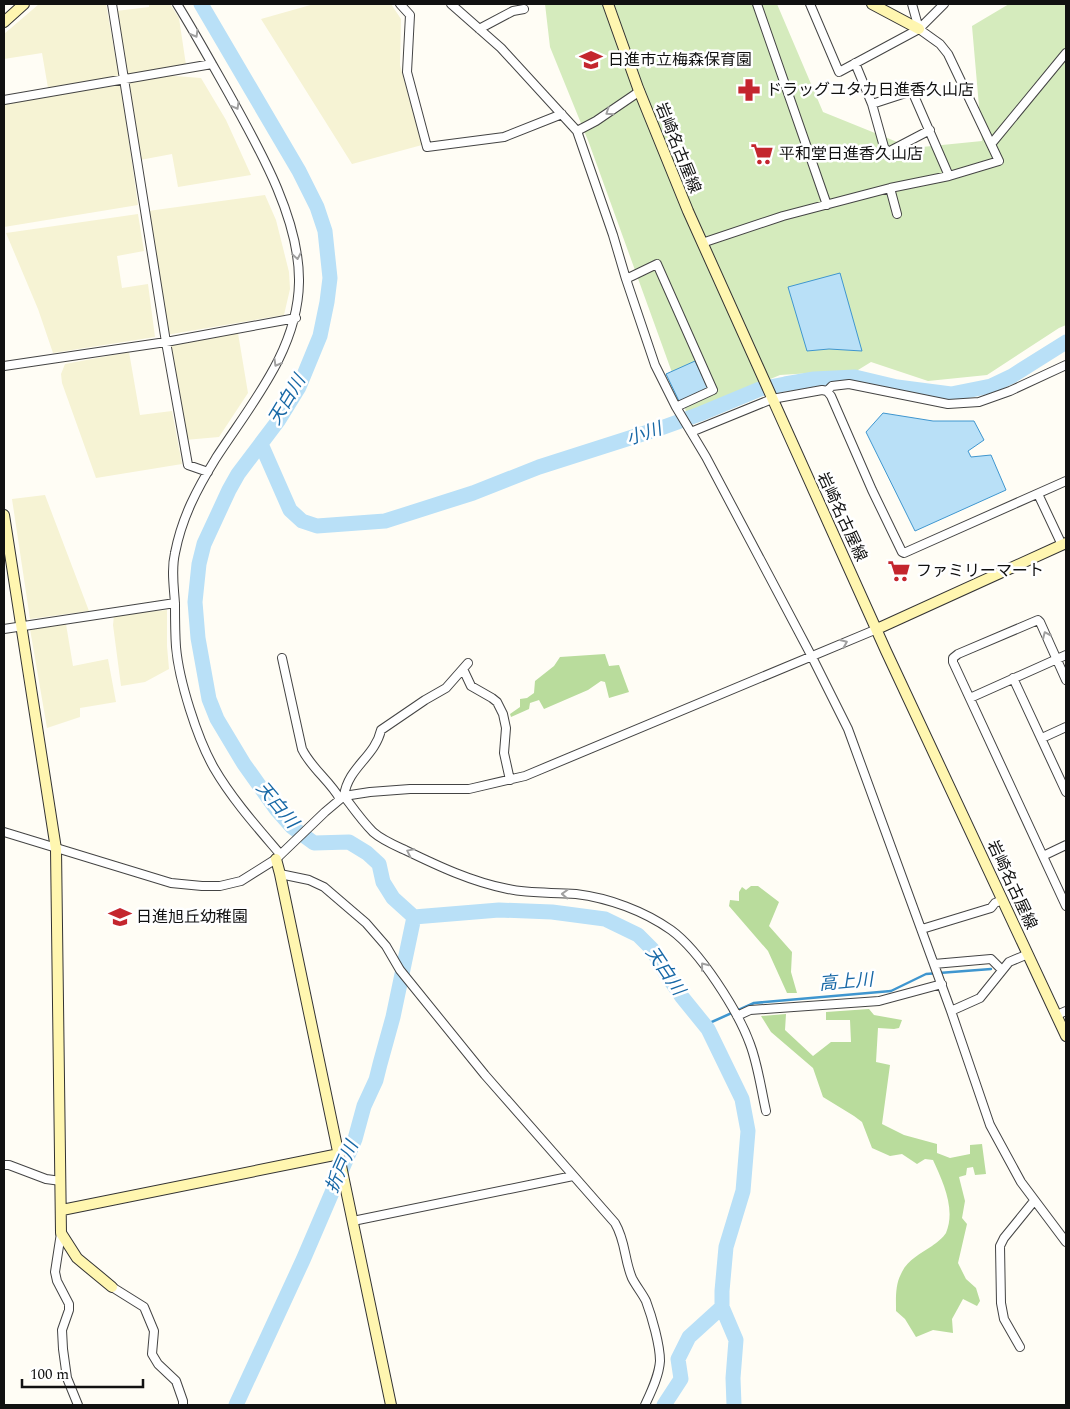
<svg xmlns="http://www.w3.org/2000/svg" width="1070" height="1409" font-family="Spectral,'Noto Sans JP',serif">
<style>
.farmland{fill:#f6f3d4}
.green{fill:#d5ebbd}
.forest{fill:#b9dc9c}
.water{fill:#b9e0f7;stroke:#3f96cf}
.lines{fill:none;stroke-linecap:round;stroke-linejoin:round}
.stream{stroke:#3f96cf;stroke-width:2.5}
.river{stroke:#b9e0f7;stroke-width:15}
.street-casing{stroke:#444;stroke-width:10}
.secondary-casing{stroke:#333;stroke-width:12}
.street{stroke:#fff;stroke-width:8}
.secondary{stroke:#fff6b0;stroke-width:10}
.oneway{stroke:#a0a0a0}
.labels{text-anchor:middle;dominant-baseline:central;stroke-width:5;stroke-linejoin:round;paint-order:stroke}
.poi-label{font-size:16px;fill:#111;stroke:#fff;text-anchor:start}
.street-label{font-size:16px;fill:#111;stroke:#fff}
.water-label{font-size:18px;font-style:italic;fill:#1768a6;stroke:#fff}
</style>
<rect width="100%" height="100%" fill="#fffdf5"/>
<!-- farmland -->
<path class="farmland" d="M39,4h67l13,72 -71,12 -6,-35 -38,6v-25z
M149,4h21l9,14 7,47 -59,10 -11,-64 33,-4z
M314,4h77l10,15 -1,46 22,80 -70,19 -91,-145z
M163,75l38,3 25,42 25,55 -73,12 -6,-33 -32,6 -13,-78z
M121,85l17,120 -134,22v-123l4,-2z
M265,195l11,25 13,52 1,17 -6,26 -118,20 -18,-124z
M138,214l6,37 -27,5 5,32 26,-4 7,53 -102,16 -15,-44 -32,-76z
M238,333l10,60 -29,44 -34,3 -16,-93 5,-5z
M129,352l11,63 32,-4 10,53 -86,14 -34,-95 -1,-9 4,-10z
M45,495l44,116 -59,8 -18,-120z
M167,610v36l2,23 -24,13 -24,4 -8,-61 1,-10z
M66,624l7,42 35,-7 8,43 -36,6v9l-33,11 -17,-99z"/>
<!-- green -->
<path class="green" d="M545,4h232l46,108 89,36 70,-7 -10,-115 37,-22h57v321l-7,3 -72,47 -59,6 -57,-19 -13,8 -78,5 -93,39 -98,-271 -39,-96z"/>
<!-- forest -->
<path class="forest" d="M605,654l4,12 10,-1 10,27 -20,6 -4,-16 -4,-1 -13,9 -44,19 -5,-9 -9,3 -1,6 -18,8 -1,-3 10,-7v-8l7,-1 7,-5 1,-12 19,-15 6,-9z
M751,886h7l21,16 -10,24 23,26 -1,20 6,21h-10l-19,-42 -39,-45 1,-6 9,1v-9l3,-5 4,3z
M869,1009l5,6 28,5 -3,8 -5,1 -16,-1 -2,34 14,3 -8,59 22,11 33,9v9l13,5 20,-4v-9l12,-1 4,30 -11,1 -2,-8 -6,1 -1,7 -7,2 6,24 -3,17 5,6 -9,39 8,16 10,9 4,13 -3,5 -14,-7 -11,20 1,14 -20,-3 -17,7 -11,-18 -9,-8c0,-12 -1,-26 5,-37 6,-14 19,-20 31,-28 4,-3 11,-8 14,-13 10,-24 -3,-51 -13,-73l-8,-1 -8,5 -15,-10 -12,2 -18,-8 -10,-26 -8,-6 -31,-19 -10,-29 -42,-36 -10,-16 25,-2 -1,16 28,26 18,-14h20l-1,-22h-24v-8z"/>
<!-- water -->
<path class="water" d="M840,273l22,78 -33,-2 -22,2 -19,-64z
M695,361l14,28 -30,12 -13,-27z
M883,413l50,8h41l10,19 -16,11 3,6 20,-2 15,35 -91,41 -49,-99z"/>
<g class="lines">
<!-- stream -->
<path class="stream" d="M705,1025l49,-22 137,-12 35,-17 65,-5"/>
<!-- river -->
<path class="river" d="M201,4l98,167 18,36 8,24 5,47 -3,24 -7,34 -21,51 -21,34 -40,53 -9,16 -25,54 -5,20 -4,38 3,36 11,61 8,20 27,45 32,45 16,18 22,16 35,-1 18,11 12,11 4,18 10,16 21,19 85,-7 53,2 53,7 33,16 14,14 13,23 17,25 26,32 34,70 6,32 -5,60 -17,56 -4,44v16l14,33 -3,38 1,27
M261,444l29,66 12,11 15,5 68,-5 88,-28 66,-26 122,-39 39,-14 60,-25 25,-5 29,-5 41,-2 42,10 54,7 40,-8 21,-10 54,-34
M236,1405l67,-145 52,-121 9,-33 12,-26 4,-16 13,-47 21,-100
M664,1405l17,-26 -3,-20 11,-22 33,-30"/>
<defs>
<path id="street" d="M112,4l54,338 22,123 20,7
M177,4c18,29 35,60 52,90 30,54 71,125 70,188 -1,68 -48,122 -83,176 -19,31 -34,59 -41,95 -4,17 -1,34 0,51 0,15 0,29 1,43 3,34 21,91 38,121 18,31 43,59 66,86
M400,4l10,11 -3,57 20,75 77,-10 58,-23
M451,4l50,44 76,83 36,104 13,44 29,86 21,42 30,50 106,200 36,72 103,282 39,114 31,57 45,60
M757,4l70,201
M810,4l29,68 80,-43 25,-25
M479,29l34,-18 11,-2
M855,63l17,41 40,-13 37,85
M4,100l208,-36
M872,104l12,43 4,5 42,-22
M577,131l19,-10 44,-30
M992,143l74,-90
M890,188l7,26
M702,243l81,-27 107,-28 59,-12 50,-15 -51,-107 -8,-10 -21,-15 -7,-25
M626,279l31,-15 56,126 -37,17
M4,366l162,-24 130,-24
M827,391l5,-5 17,-2 99,20 31,-2 31,-11 56,-26
M691,432l81,-33 50,-9 5,1 4,5 41,94 30,62 2,1 162,-72
M1038,494l24,51
M4,629l171,-26
M282,658l20,91c9,19 28,32 38,50
M468,663l-22,25 -21,12 -44,30c-6,27 -33,37 -37,66 9,12 18,25 29,36 9,8 21,13 32,18 33,16 67,32 103,39 22,5 45,3 68,5 33,4 68,17 95,36 29,21 67,81 79,114 8,21 11,45 16,67
M463,669l8,17 21,12 5,4 6,12 3,14 -2,25 6,27
M1013,678l53,114
M1066,680l-26,-58 -2,-2 -80,34 -5,4v4l113,244
M970,698l96,-43
M1042,738l24,-11
M4,832l167,51 31,3h18l21,-5 35,-22 49,-47 19,-16 26,-4 40,-3h59l56,-13 352,-147
M1043,856l23,-11
M280,874l29,6 15,7 42,36 20,23 14,24 85,105 130,148c11,19 9,36 17,55 4,8 10,15 14,23 6,16 14,44 14,60 -1,15 -9,31 -15,44
M922,929l69,-21 4,-5 7,-3
M934,964l57,-5 11,11
M951,1011l29,-13 29,-36 19,-8
M1057,1015l9,-4
M737,1016l13,-6 129,-9 63,-17
M4,1165h5l37,14 15,2
M353,1221l220,-45
M61,1233l-6,39 2,9 12,23v6l-7,20 1,19 4,29 11,27
M112,1287l32,20 10,24 -2,23 6,10 18,17 7,20v4
M1020,1347l-16,-28 -3,-16 -1,-57 4,-8 30,-37"/>
<path id="secondary" d="M608,4l30,84 50,123 198,440 180,385
M872,4l47,25
M4,22l20,-18
M4,515l52,334 5,384 16,25 35,29
M877,629l189,-86
M276,859l4,15 111,531
M62,1210l277,-56"/>
</defs>
<!-- street casing -->
<use href="#street" class="street-casing"/>
<!-- secondary casing -->
<use href="#secondary" class="secondary-casing"/>
<!-- street -->
<use href="#street" class="street"/>
<!-- secondary -->
<use href="#secondary" class="secondary"/>
</g>
<!-- one-way arrows -->
<defs><path id="oneway-chevron" d="M-2-3.5L2.5 0L-2 3.5" fill="none" stroke-width="1.6" stroke-linecap="round" stroke-linejoin="round" transform="scale(1.25)"/></defs>
<g class="oneway">
<use href="#oneway-chevron" transform="translate(195 34) rotate(60)"/>
<use href="#oneway-chevron" transform="translate(236 106) rotate(61)"/>
<use href="#oneway-chevron" transform="translate(609 112) rotate(146)"/>
<use href="#oneway-chevron" transform="translate(297 256) rotate(80)"/>
<use href="#oneway-chevron" transform="translate(277 363) rotate(120)"/>
<use href="#oneway-chevron" transform="translate(1046 635) rotate(-114)"/>
<use href="#oneway-chevron" transform="translate(844 643) rotate(-23)"/>
<use href="#oneway-chevron" transform="translate(410 852) rotate(-154)"/>
<use href="#oneway-chevron" transform="translate(565 894) rotate(-178)"/>
<use href="#oneway-chevron" transform="translate(704 966) rotate(-128)"/>
</g>
<!-- icons -->
<defs>
<symbol id="school-bare" viewBox="-9 -9 18 18"><path d="M0-5L7-2L0 1L-7-2ZM-4 1L0 2.5L4 1V4Q0 6-4 4Z" fill="#c4262e" stroke="#fff" stroke-width="2.5" paint-order="stroke"/></symbol>
<symbol id="pharmacy-bare" viewBox="-9 -9 18 18"><path d="M-2-6h4v4h4v4h-4v4h-4v-4h-4v-4h4Z" fill="#c4262e" stroke="#fff" stroke-width="2.5" paint-order="stroke"/></symbol>
<symbol id="supermarket-bare" viewBox="-9 -9 18 18"><path d="M-6-5.5h2.5l.6 2H6L4.5 2H-2.5L-4.4-4H-6ZM-1.5 3.2a1.3 1.3 0 1 0 .1 0ZM3 3.2a1.3 1.3 0 1 0 .1 0Z" fill="#c4262e" stroke="#fff" stroke-width="2.5" paint-order="stroke"/></symbol>
</defs>
<g fill-rule="evenodd">
<use href="#school-bare" x="575" y="44" width="32" height="32"/>
<use href="#pharmacy-bare" x="733" y="74" width="32" height="32"/>
<use href="#supermarket-bare" x="746" y="138" width="32" height="32"/>
<use href="#supermarket-bare" x="883" y="555" width="32" height="32"/>
<use href="#school-bare" x="104" y="901" width="32" height="32"/>
</g>
<g class="labels">
<!-- poi labels -->
<g class="poi-label">
<text x="608" y="60">日進市立梅森保育園</text>
<text x="766" y="90">ドラッグユタカ日進香久山店</text>
<text x="779" y="154">平和堂日進香久山店</text>
<text x="916" y="571">ファミリーマート</text>
<text x="136" y="917">日進旭丘幼稚園</text>
</g>
<!-- street labels -->
<g class="street-label">
<text transform="translate(678 148) rotate(68)">岩崎名古屋線</text>
<text transform="translate(842 517) rotate(65)">岩崎名古屋線</text>
<text transform="translate(1012 885) rotate(65)">岩崎名古屋線</text>
</g>
<!-- water labels -->
<g class="water-label">
<text transform="translate(287 400) rotate(-59)">天白川</text>
<text transform="translate(644 434) rotate(-19)">小川</text>
<text transform="translate(277 805) rotate(50)">天白川</text>
<text transform="translate(665 971) rotate(56)">天白川</text>
<text transform="translate(846 982) rotate(-5)">高上川</text>
<text transform="translate(342 1167) rotate(-66)">折戸川</text>
</g>
</g>
<!-- border -->
<rect width="1070" height="1409" fill="none" stroke="#111111" stroke-width="10"/>
<!-- scale -->
<path d="M22 1379v8h121v-8" fill="none" stroke="#111111" stroke-width="2.5"/>
<text x="30" y="1379" font-size="15" fill="#111111" stroke="#ffffff" stroke-width="4" paint-order="stroke">100 m</text>
</svg>
